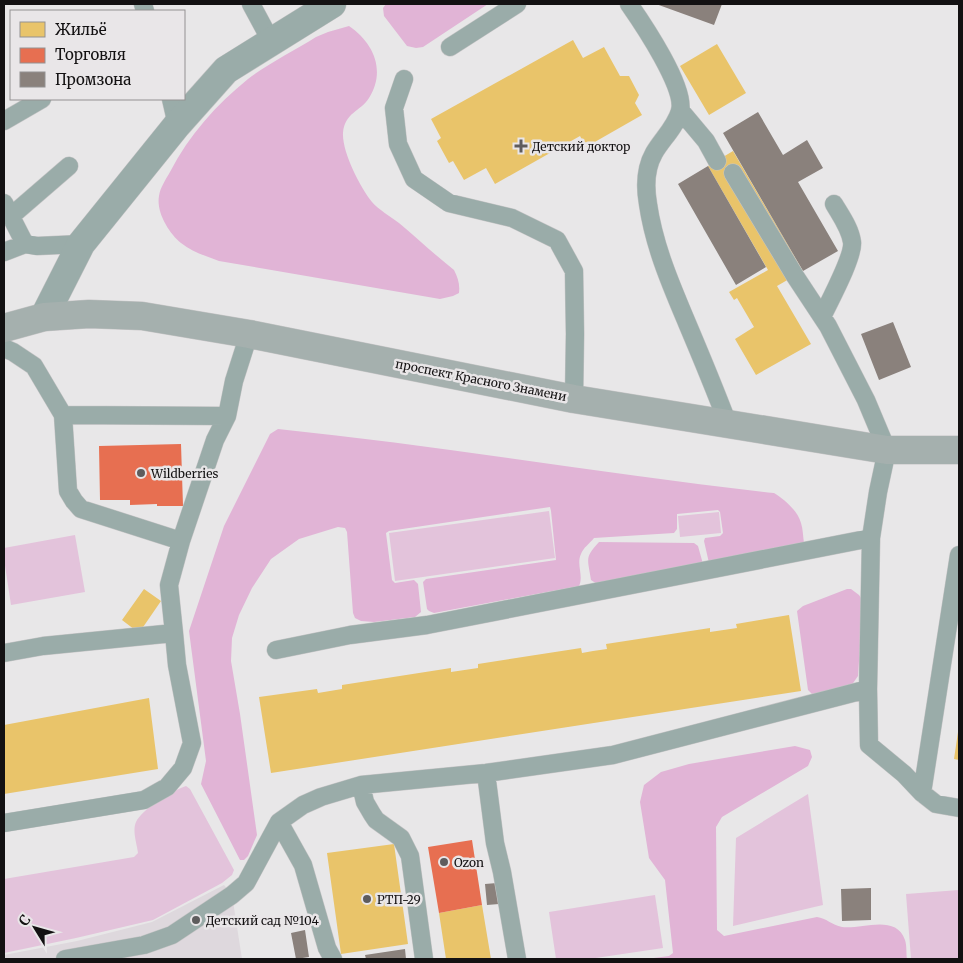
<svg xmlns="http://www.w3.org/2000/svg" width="963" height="963" font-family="Merriweather,serif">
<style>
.built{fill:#ded8dd}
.green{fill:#e3c3db}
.forest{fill:#e1b4d6}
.homes{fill:#e9c46a}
.shops{fill:#e76f51}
.industry{fill:#8a817c}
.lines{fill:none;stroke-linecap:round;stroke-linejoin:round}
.lane-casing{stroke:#c6c5c6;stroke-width:19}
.street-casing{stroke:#c6c5c6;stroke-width:29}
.primary-casing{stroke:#c6c5c6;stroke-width:29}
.lane{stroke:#9aaca9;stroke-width:18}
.street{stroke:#9aaca9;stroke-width:28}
.primary{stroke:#a5b0ae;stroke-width:28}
.poi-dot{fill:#5e5c5d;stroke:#e9e6e8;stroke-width:2}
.labels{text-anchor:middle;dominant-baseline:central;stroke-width:5;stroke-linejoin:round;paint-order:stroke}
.poi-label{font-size:12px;fill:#131112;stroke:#e9e6e8;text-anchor:start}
.street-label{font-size:12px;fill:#131112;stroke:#e9e6e8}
</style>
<rect width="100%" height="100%" fill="#e8e7e8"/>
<!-- built -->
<path class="built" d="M224,885l8,10 10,64h-238v-4l73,-14 75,-19z"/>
<!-- green -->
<path class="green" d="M549,511l6,47 -160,23 -6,-48z
M719,512l2,21 -41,4 -2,-21z
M75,535l10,57 -74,13 -7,-46v-11z
M186,786l4,3 44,81 -2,5 -10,8 -69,37 -77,18 -72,15v-74l130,-22 4,-4c-1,-9 -6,-22 -2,-31 6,-13 37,-32 50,-36z
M808,794l15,111 -90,21 3,-88z
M959,890v69h-48l-5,-65z
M655,895l8,53 -74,11h-33l-7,-47z"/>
<!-- forest -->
<path class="forest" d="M386,4h102l-65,43 -7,1 -9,-2 -23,-30 -1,-8z
M349,26c25,17 37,45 20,72 -9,14 -24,14 -26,35 -1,19 17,54 29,69 7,8 18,14 27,21 18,15 36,32 55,47 4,8 6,14 5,23l-6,3 -13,3 -221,-38c-13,-5 -27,-9 -38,-18 -12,-10 -25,-31 -22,-47 1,-8 7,-17 11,-24 19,-37 46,-67 78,-93 21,-16 46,-28 68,-42l12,-5z
M278,429c166,17 330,46 496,64 10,6 24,18 27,30 2,6 2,14 3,20l-95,20 -5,-22 1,-3 15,-2 3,-3 -3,-21 -2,-2 -41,4v15l-3,4 -80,5c-4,5 -11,10 -13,16 -5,10 3,22 -2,32l-145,27 -5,-2 -2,-2 -4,-27 3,-3 130,-19 -5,-49 -1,-4 -161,24 -3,2 6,47 3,3 19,-3 4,4 3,28 -6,5 -41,5 -13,-1 -6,-3 -2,-5 -6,-81 -2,-4 -7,-1 -39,12 -28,20 -19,29 -13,27 -7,23 -1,23 9,53 17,121 -9,21 -4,4h-4l-39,-76 5,-23 -17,-130 35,-105 46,-92z
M599,542l95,1 4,3 5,18 -106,20 -6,-4c-3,-21 -7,-22 8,-38z
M847,589h4l8,6 4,6 -5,75 -7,10 -39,8 -4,-4 -11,-79 6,-5z
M795,746l15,4 2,7 -4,9 -86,51 -6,10 1,103 7,6 93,-19c9,1 15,8 25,10 18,3 54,-14 63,13 2,6 1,13 2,19h-261l23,-3 4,-3 -8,-73 -16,-22 -9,-56 4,-17 17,-13 28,-8z"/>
<!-- homes -->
<path class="homes" d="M573,40l10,18 21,-11 16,29h9l10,19 -4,8 7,12 -56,32 -6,-11 -85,48 -9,-16 -22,12 -11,-19 -4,2 -12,-22 4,-3 -10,-19z
M717,44l29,49 -37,22 -29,-49z
M733,151l70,120 -26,15 34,58 -55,31 -21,-36 19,-12 -17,-29 -3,2 -5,-8 39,-22 -60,-104z
M144,589l17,12 -22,32 -17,-13z
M789,615l12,76 -530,82 -12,-76 58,-8 1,4 24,-4v-4l109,-17v4l27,-4v-4l103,-16 1,5 11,-2 14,-2 -1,-5 104,-16v4l27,-4 -1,-4z
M149,698l9,71 -154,25v-69z
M958,732h1v28l-5,-1z
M394,844l14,100 -67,10 -14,-101z
M482,905l9,54h-45l-7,-46z"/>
<!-- shops -->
<path class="shops" d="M181,444l2,62h-26v-2l-27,1v-5h-30l-1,-54z
M472,840l10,65 -43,8 -11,-66z"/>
<!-- industry -->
<path class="industry" d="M656,4h66l-8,21z
M758,112l25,43 24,-15 16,28 -25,14 40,69 -35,20 -80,-138z
M708,166l58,101 -30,18 -58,-101z
M893,322l18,45 -32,13 -18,-46z
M497,883l2,21 -12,1 -2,-21z
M871,888v32l-29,1 -1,-32z
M305,930l4,27 -13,2 -5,-26z
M405,949l1,10h-40l-1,-4z"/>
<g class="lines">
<defs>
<path id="lane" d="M143,4l2,7
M251,4l14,26 8,10
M629,4c14,20 57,84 51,107 -5,17 -18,28 -26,42 -9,16 -9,34 -6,51 6,42 23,81 39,119 14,33 28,67 41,101
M450,47l67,-43
M404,79l-10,29 4,36 16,35 35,24 63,15 45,22 17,31 1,63 -1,65
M171,99l6,26
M680,110l26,31 11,20
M4,121l38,-22
M4,203l21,41 12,2 44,-2
M10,217l59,-51
M4,252l21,-8
M822,317c7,-15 32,-61 30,-75 -2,-14 -11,-26 -18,-38
M4,348l9,4 21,14 29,49
M181,541l-100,-32 -7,-8 -6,-10 -5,-76 164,1
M276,650l74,-15 77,-10 444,-87
M4,653l39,-7 131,-13 -5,-48 12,-44 34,-101 12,-24 7,-35 15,-47
M868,689l1,56 35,29 18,19 14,11 23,4
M486,773l9,70 7,29 15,87
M361,785l4,17 7,12 4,6 25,18 9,18 14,103
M922,793l37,-238
M279,822l24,43 24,83 6,11
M4,823l140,-23 23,-13 16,-19 9,-25 -15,-78 -3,-32
M65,959l79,-14 28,-10 60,-40 14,-12 33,-61 24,-17 18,-8 40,-12 125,-12 127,-18 255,-66 3,-151 7,-46 9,-42 -21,-50 -38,-74 -33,-50 -62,-103"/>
<path id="street" d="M44,317l37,-73 96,-119 49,-55 106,-66"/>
<path id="primary" d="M4,328l40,-11 45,-3 53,2 107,18 325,65 154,25 159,26h72"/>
</defs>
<!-- lane casing -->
<use href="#lane" class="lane-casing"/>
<!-- street casing -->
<use href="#street" class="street-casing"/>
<!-- primary casing -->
<use href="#primary" class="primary-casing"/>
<!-- lane -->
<use href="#lane" class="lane"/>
<!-- street -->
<use href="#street" class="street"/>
<!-- primary -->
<use href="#primary" class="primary"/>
</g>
<!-- markers -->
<g class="poi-dot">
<path d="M518.5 138.5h5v5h5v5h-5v5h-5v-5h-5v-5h5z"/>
<circle cx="141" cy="473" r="5"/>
<circle cx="444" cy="862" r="5"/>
<circle cx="367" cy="899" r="5"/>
<circle cx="196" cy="920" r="5"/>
</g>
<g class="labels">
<!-- poi labels -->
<g class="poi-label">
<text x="532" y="146">Детский доктор</text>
<text x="151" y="473">Wildberries</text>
<text x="454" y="862">Ozon</text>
<text x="377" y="899">РТП-29</text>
<text x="206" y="920">Детский сад №104</text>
</g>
<!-- street labels -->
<g class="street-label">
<text transform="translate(481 380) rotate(11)">проспект Красного Знамени</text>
</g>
</g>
<!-- border -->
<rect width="963" height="963" fill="none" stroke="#131112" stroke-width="10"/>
<!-- legend -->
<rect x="10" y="10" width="175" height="90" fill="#e9e6e8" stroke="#939192"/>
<rect x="20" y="22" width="25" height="15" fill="#e9c46a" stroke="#939192"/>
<text x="55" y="35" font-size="15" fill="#131112">Жильё</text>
<rect x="20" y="48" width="25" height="15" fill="#e76f51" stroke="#939192"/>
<text x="55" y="60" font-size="15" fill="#131112">Торговля</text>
<rect x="20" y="72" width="25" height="15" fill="#8a817c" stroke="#939192"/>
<text x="55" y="85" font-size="15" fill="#131112">Промзона</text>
<!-- north arrow -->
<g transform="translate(35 928) rotate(307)" stroke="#e9e6e8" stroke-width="4" paint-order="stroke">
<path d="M0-4L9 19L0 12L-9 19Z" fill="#131112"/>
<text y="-8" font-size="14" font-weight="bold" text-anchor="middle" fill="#131112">С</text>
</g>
</svg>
